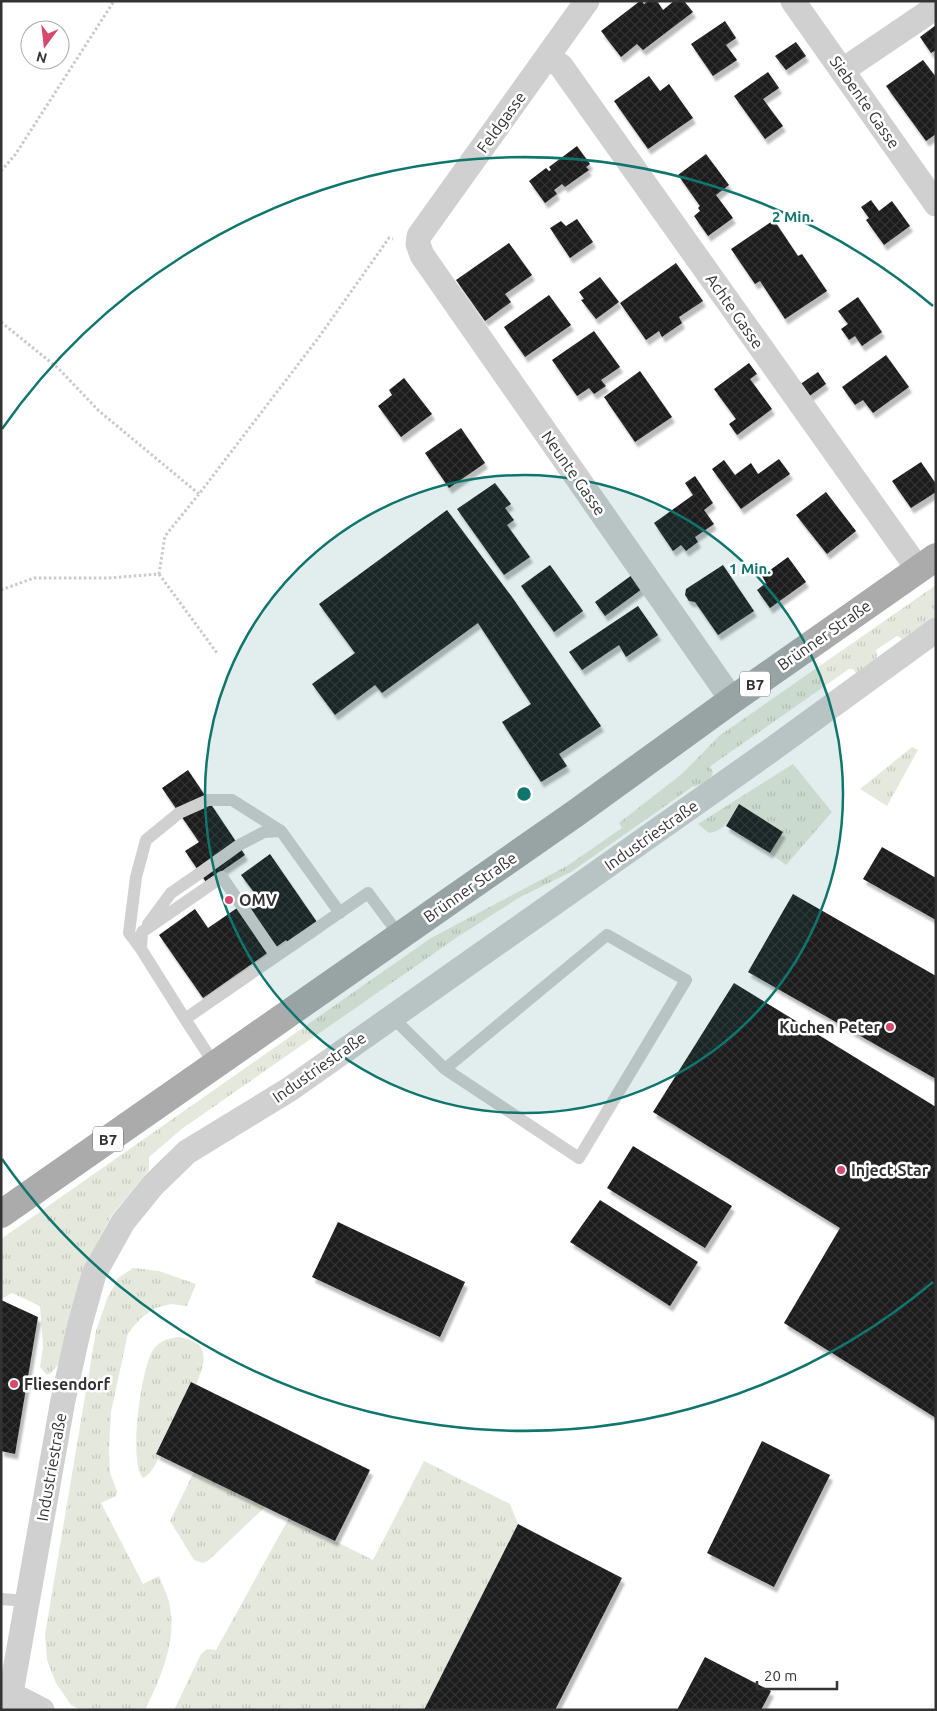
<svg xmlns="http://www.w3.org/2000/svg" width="937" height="1711" font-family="Ubuntu,sans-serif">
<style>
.grass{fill:url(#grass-tufts)}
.building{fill:url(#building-cross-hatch);filter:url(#shadow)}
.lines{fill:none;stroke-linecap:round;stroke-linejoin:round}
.path{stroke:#cacaca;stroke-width:3;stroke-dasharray:2.5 2.5;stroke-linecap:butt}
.lane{stroke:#d0d0d0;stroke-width:12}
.street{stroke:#d0d0d0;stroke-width:25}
.primary{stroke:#ababab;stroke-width:28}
.ring{fill:none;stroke:#0f766e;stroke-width:2.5}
.poi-dot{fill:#d5496e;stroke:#fff;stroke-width:2}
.labels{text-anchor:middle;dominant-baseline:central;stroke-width:5;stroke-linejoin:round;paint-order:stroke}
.shield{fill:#fff;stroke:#707070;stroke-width:1}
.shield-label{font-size:15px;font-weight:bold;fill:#333}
.street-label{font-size:16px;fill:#333;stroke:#fff}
.poi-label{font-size:16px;font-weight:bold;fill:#333;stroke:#fff;text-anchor:start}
.centre{fill:#0f766e;stroke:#fff;stroke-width:2.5}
.ring-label{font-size:15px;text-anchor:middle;font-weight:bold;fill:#0f766e;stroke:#fff;stroke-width:5;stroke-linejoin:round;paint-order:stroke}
</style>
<defs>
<pattern id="grass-tufts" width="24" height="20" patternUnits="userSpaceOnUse" patternTransform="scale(1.25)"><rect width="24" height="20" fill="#e5e9dd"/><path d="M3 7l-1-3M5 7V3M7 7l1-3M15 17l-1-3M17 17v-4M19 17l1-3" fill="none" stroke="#c5c8be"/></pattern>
<pattern id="building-cross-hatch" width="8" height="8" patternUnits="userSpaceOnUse" patternTransform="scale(1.25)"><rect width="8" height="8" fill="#1a1a1a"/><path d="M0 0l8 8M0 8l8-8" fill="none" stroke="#333"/></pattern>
<filter id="shadow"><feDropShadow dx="3" dy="5.5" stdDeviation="1" flood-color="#0004"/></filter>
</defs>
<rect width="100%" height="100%" fill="#fff"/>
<!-- grass -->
<path class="grass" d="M936,585v31l-34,23 -5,-3 -21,14 1,5 -1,5 -20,13 -3,-4h-4l-137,96 -2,2 3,5c-2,9 -13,13 -21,15l-121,85 -51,25 -61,39 -276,192 -34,29v13l-38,46 -30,59 -21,87 -9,11 -4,2 -3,-3 -4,-5 3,-20 -3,-41 -28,-13 -11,6v-60l430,-301 136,-72 55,-38 -3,-5 64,-50 36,-37z
M912,747l6,3 -31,56 -27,-17z
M793,764l39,48 -46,53 -16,-12 13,-21 -44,-27c-9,12 -12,25 -30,28l-11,-9z
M133,1268l26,3 37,13 -9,22 -16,-2 -16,4 -14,10 -13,15 -17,79 -2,38 1,23 7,18 -1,5 -15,7 42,81 16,-8c3,9 8,17 10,26 9,38 -8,75 -24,108h-64l-10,-5 -15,-22 -9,-23 -2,-25 51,-304 11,-32 11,-21z
M179,1337c32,6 27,23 17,48l-5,-3 -35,71 4,3c-4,8 -9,18 -17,22 -15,-16 -2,-110 10,-128 6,-9 15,-12 26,-13z
M424,1461l86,43 8,20 -94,186h-250l27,-56 6,-5 9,1 73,-132 84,42z
M194,1472l71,35 -56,53 -6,3 -9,-3 -24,-39z"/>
<!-- building -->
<path class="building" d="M640,1h2l2,3 4,-3h9l6,9 11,-9h10l9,11 -50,38 -6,-6 -16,13 -20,-26z
M725,21l11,17 -10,7 11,15 -24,16 -22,-32z
M936,25v25l-5,3 -11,-16z
M796,42l10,14 -20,14 -11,-14z
M923,60l13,17v57l-10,7 -40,-55z
M768,72l11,16 -16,11 20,27 -18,13 -31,-43z
M649,76l11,15 9,-7 24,34 -45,31 -34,-48z
M577,146l13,18 -4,3 3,3 -24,17 -3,-3 -8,6 3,4 -12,9 -16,-22 17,-13 3,3 2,-1 -2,-3z
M706,154l23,31 -13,10 17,23 -25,18 -14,-20 6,-5 -2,-3 2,-2 -22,-31z
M871,200l8,11 13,-10 18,25 -26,19 -18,-25 3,-2 -8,-11z
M577,219l16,23 -23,16 -20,-30 11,-7 5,5z
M774,220l24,36 4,-2 25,37 -42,28 -25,-38 -5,3 -24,-35z
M509,243l23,32 -27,19 6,8 -26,19 -29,-41z
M676,263l27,38 -24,16 3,6 -20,14 -3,-6 -13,9 -26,-37z
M600,277l19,25 -23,17 -15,-19 3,-1 -5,-7z
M549,295l22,30 -46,32 -21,-30z
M858,297l24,35 -20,14 -7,-10 -6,4 -8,-11 7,-5 -10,-13z
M594,331l26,36 -19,13 5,6 -12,8 -5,-6 -12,8 -25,-36z
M886,355l23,32 -36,26 -10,-13 -8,5 -13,-18z
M749,363l8,11 -7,5 22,30 -35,26 -8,-11 7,-5 -22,-30z
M640,371l32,46 -37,25 -31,-45z
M818,372l8,12 -18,13 -9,-12z
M404,378l28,36 -31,23 -23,-31 14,-11 -3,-5z
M461,428l24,35 -36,25 -24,-35z
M779,459l11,15 -49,35 -29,-40 12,-9 11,15 16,-12 7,11z
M921,462l15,22v8l-25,16 -19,-27z
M695,476l18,27 -9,7 10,14 -19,13 3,5 -12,9 -5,-6 -8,6 -19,-28 39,-28 -8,-12z
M495,483l16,21 -6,4 9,12 -7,5 23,32 -26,18 -47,-66z
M826,492l30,39 -29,23 -31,-39z
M447,510l65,87 89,129 -42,28 8,12 -26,16 -39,-60 29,-18 -53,-81 -96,70 -7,-8 -40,30 -23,-31 43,-31 -36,-49z
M788,557l18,25 -36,26 -13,-18 9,-7 -4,-7z
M550,565l33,46 -29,21 -33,-46z
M723,565l31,46 -36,24 -23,-33 -6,-1 -4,-6 1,-6z
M632,575l10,14 -37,27 -10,-14z
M638,606l20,29 -32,22 -7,-12 -37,25 -13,-18z
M188,770l57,85 -39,27 -21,-31 14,-9 -37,-54z
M739,804l44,28 -13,21 -44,-27z
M882,847l54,31v42l-73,-41z
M270,854l49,71 -29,20 -4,-5 -83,58 -44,-63 36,-26 13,19 48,-33 -15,-20z
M793,894l143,82v103l-188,-107z
M734,983l202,124v311l-152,-95 56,-95 -187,-116z
M633,1146l99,60 -27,42 -98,-60z
M600,1200l98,62 -28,44 -100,-64z
M338,1222l127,60 -25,55 -128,-60z
M1,1300l37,17 -23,137 -14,-3z
M191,1382l179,88 -35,71 -179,-87z
M762,1441l68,34 -56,112 -67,-34z
M518,1524l104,54 -67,132h-131z
M705,1657l66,34 -10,19h-84z"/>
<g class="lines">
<!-- path -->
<path class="path" d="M1,171l14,-16 99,-154
M1,322l58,47 40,42 100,83
M159,574l58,79
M1,590l33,-12h75l50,-4 6,-38 34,-42 120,-157 70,-99 4,1"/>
<!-- lane -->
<path class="lane" d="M148,924l23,-31 29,-20 39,-28 25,-13 17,-1 59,82
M141,949l-12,-16 7,-56 10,-37 33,-27 29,-13h24l49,31
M392,1017l53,52 134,89 107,-178 -79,-45 -162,134
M185,1019l-44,-70 1,-17 80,-55 54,79
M215,1065l-30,-46 183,-126 32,43
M1,1599l26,2"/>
<!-- street -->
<path class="street" d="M587,1l-168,235 -1,8 4,11 310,445
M793,1l143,203
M548,57l13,9 357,503
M843,70l93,-63
M11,1694l31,16
M8,1710l55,-310 17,-76 14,-50 29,-52 30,-37 34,-33 103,-63 477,-336 169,-123"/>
<!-- primary -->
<path class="primary" d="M1,1214l575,-401 156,-113 204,-143"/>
</g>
<!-- distance rings -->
<circle cx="524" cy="794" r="319" fill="#0f766e" fill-opacity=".12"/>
<g class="ring">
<circle cx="524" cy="794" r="319"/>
<path d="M933 1282A637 637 0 0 1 2 1159M2 429A637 637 0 0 1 933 306"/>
</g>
<!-- markers -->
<g class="poi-dot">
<circle cx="229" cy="900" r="5"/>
<circle cx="890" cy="1027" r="5"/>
<circle cx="841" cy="1170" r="5"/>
<circle cx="14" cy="1384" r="5"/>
</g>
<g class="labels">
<!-- shield labels -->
<g class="shield">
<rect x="740" y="671.5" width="30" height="25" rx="4"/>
<rect x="93" y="1126.5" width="30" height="25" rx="4"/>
</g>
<g class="shield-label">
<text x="755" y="684">B7</text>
<text x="108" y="1139">B7</text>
</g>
<!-- street labels -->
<g class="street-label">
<text transform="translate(865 102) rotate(55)">Siebente Gasse</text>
<text transform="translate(501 122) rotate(-54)">Feldgasse</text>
<text transform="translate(735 311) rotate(55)">Achte Gasse</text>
<text transform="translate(574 473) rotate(55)">Neunte Gasse</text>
<text transform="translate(824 635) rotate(-35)">Brünner Straße</text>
<text transform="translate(651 835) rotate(-35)">Industriestraße</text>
<text transform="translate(470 887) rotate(-35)">Brünner Straße</text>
<text transform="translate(319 1067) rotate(-35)">Industriestraße</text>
<text transform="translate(51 1467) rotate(-80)">Industriestraße</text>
</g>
<!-- poi labels -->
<g class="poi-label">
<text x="239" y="900">OMV</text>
<text x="880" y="1027" text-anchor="end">Kuchen Peter</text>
<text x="851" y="1170">Inject Star</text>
<text x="24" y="1384">Fliesendorf</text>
</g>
</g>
<circle cx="524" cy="794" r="8" class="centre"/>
<g class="ring-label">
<text x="793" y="222">2 Min.</text>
<text x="750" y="574">1 Min.</text>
</g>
<!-- border -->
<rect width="937" height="1711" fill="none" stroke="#333333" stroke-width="5"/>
<!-- north arrow -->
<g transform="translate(45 45) rotate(195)"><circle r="24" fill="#ffffff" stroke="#adadad"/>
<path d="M0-4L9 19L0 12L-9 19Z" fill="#d5496e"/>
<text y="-8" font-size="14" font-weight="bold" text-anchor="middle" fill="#333333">N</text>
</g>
<!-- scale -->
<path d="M757 1681v8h80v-8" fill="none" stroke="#333333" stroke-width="2.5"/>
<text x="764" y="1681" font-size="15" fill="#333333" stroke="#ffffff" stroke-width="4" paint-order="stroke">20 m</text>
</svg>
